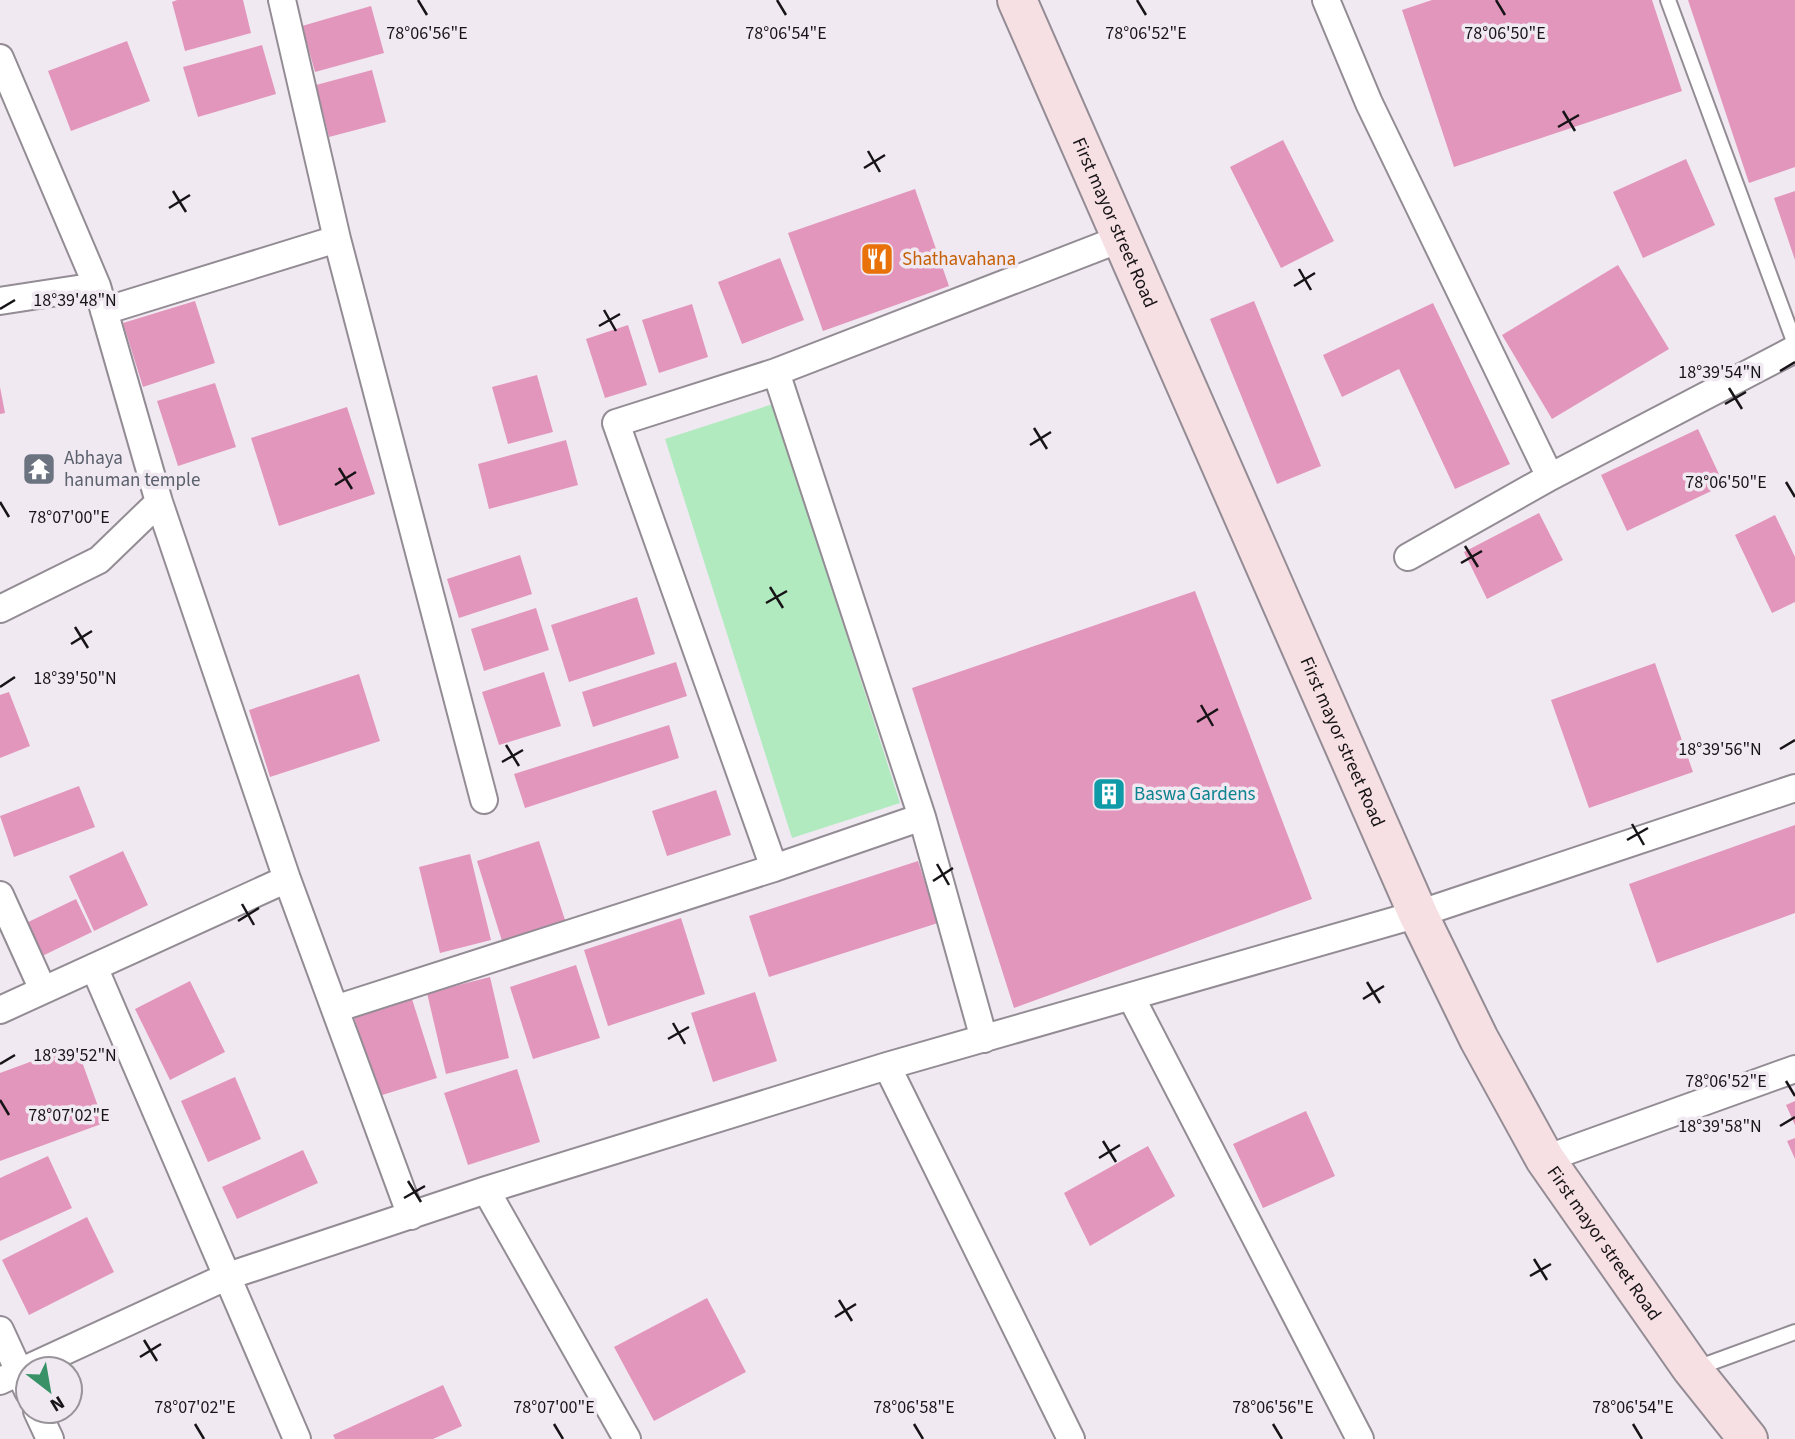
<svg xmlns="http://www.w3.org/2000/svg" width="1795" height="1439" font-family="'Source Sans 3',sans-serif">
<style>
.green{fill:#b2eac0}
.building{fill:#e396bc}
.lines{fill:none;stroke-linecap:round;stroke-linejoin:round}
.lane-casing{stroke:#938c94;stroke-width:18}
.street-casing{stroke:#938c94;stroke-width:30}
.secondary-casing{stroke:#938c94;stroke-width:42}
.lane{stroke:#fff;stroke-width:14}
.street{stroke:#fff;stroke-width:26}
.secondary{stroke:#f7e0e3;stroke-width:38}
.ticks{fill:none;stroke:#171417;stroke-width:2.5}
.labels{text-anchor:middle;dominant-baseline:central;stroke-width:7;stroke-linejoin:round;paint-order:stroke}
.street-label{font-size:19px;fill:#171417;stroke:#f0e9f1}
.food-label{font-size:19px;fill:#c56008;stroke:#f0e9f1;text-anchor:start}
.worship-label{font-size:19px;fill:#5b616d;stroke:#f0e9f1;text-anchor:start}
.culture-label{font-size:19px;fill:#0d838f;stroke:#f0e9f1;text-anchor:start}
.ticks-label{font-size:18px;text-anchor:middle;fill:#171417;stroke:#f0e9f1;stroke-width:7;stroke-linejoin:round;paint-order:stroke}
</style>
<rect width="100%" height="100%" fill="#f0e9f1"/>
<!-- green -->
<path class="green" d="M773,404l127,399 -108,35 -127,-399z"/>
<!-- building -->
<path class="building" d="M177,0h66l8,33 -66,18 -13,-49z
M1432,0h220l30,91 -228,76 -52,-157z
M1688,0h107v167l-46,16z
M371,6l13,47 -69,19 -13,-46z
M127,41l23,60 -79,30 -23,-60z
M262,45l14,49 -78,23 -15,-50z
M372,70l14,52 -57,15 -13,-52z
M1283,140l51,101 -53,27 -51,-101z
M1686,159l29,66 -72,33 -30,-66z
M915,189l34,97 -126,45 -35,-98z
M1795,191v69l-21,-62z
M780,258l24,62 -62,24 -24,-62z
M1618,265l51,84 -117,70 -50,-84z
M195,301l20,62 -72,24 -20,-64z
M1254,301l67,165 -44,18 -67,-165z
M1433,303l77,161 -55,25 -56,-120 -57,28 -19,-42z
M692,304l16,53 -49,16 -17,-53z
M628,325l19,60 -42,13 -19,-59z
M537,375l16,57 -45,12 -16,-57z
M215,383l21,64 -58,19 -21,-65z
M0,387l5,26 -5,1z
M347,407l28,87 -96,32 -28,-88z
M1698,429l26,56 -97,46 -26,-56z
M566,440l12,45 -89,24 -11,-45z
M1539,513l24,47 -76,39 -23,-47z
M1775,515l20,42v45l-23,11 -37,-78z
M520,555l12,39 -73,24 -12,-39z
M1195,591l117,308 -298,109 -102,-320z
M637,597l18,57 -86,28 -18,-57z
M536,608l13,42 -65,21 -13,-42z
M676,662l11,34 -94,31 -11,-35z
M1655,663l38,109 -104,36 -38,-108z
M544,672l17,54 -62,19 -17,-53z
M359,674l21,67 -110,36 -21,-67z
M9,692l21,54 -30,12v-63z
M669,725l10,33 -154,50 -11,-34z
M79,786l16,41 -81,30 -14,-41z
M716,790l15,45 -64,21 -15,-45z
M1795,825v88l-138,50 -28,-79z
M539,841l26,79 -63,21 -25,-80z
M123,851l25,54 -54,26 -25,-55z
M470,854l21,86 -51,13 -21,-86z
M918,861l20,62 -169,54 -20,-61z
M76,899l16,33 -54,26 -16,-33z
M681,918l24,76 -97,32 -24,-76z
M576,965l24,73 -67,21 -23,-72z
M490,977l19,81 -63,16 -19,-81z
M190,981l35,71 -55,28 -35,-71z
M755,992l22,69 -64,21 -22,-69z
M412,999l25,79 -58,18 -25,-79z
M76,1045l28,78 -104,38v-88z
M517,1069l23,73 -72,23 -24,-72z
M235,1077l26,62 -53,23 -27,-61z
M1795,1101v24l-9,-20z
M1306,1111l29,65 -72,32 -30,-64z
M1795,1138v21l-8,-18z
M1148,1146l27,50 -85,50 -26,-53z
M303,1150l15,33 -81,36 -15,-32z
M48,1156l24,52 -72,33v-63z
M87,1217l27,55 -85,43 -27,-55z
M707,1298l39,74 -92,49 -40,-74z
M443,1385l19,41 -29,13h-98l-2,-4z"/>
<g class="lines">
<defs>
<path id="lane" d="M1668,0l127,344
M1694,1369l101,-37"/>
<path id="street" d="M1326,0l43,103 181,374
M0,58l97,228 62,216 128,377 124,337
M337,239l147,561
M0,301l97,-15
M104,311l233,-72 -55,-239
M1408,557l142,-80 245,-128
M0,609l99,-49 60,-58
M922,817l62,222
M774,868l148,-51 -146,-445
M0,895l43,95
M94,967l203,472
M1131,997l229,442
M335,1009l439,-141 -158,-445 160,-51 344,-133
M0,1010l287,-131
M887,1066l184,373
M1545,1159l250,-90
M486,1190l141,249
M0,1330l28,61
M0,1381l228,-105 258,-86 401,-124 531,-152 377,-126
M37,1411l13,28"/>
<g id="secondary">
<path id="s1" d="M1017,0l401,914 61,125 66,120 147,210 56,70"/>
</g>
</defs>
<!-- lane casing -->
<use href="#lane" class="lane-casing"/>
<!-- street casing -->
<use href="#street" class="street-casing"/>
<!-- secondary casing -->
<use href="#secondary" class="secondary-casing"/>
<!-- lane -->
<use href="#lane" class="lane"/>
<!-- street -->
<use href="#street" class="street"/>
<!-- secondary -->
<use href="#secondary" class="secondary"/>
</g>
<!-- ticks -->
<path class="ticks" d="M418,0l9,15M777,0l9,15M1137,0l9,15M1496,0l9,15M1563,111l12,20M1558,127l21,-12M868,151l12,21M864,168l21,-13M173,191l13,21M169,208l21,-13M1299,269l12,21M1294,286l21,-13M0,309l15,-9M604,310l12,21M599,326l21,-12M1780,371l15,-9M1729,388l13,21M1725,404l21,-12M1034,428l13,21M1030,445l21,-13M339,468l13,21M1786,482l9,15M335,485l21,-13M0,502l9,15M1465,546l13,21M1461,563l21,-12M770,587l13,21M766,603l21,-12M75,627l13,21M71,644l21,-13M0,687l15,-10M1201,705l12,21M1197,722l21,-13M506,745l13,21M1780,749l15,-9M502,762l21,-12M1632,824l12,21M1627,840l21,-12M937,864l12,21M933,881l20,-13M242,904l12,21M238,921l21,-13M1367,982l13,21M1363,999l21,-13M673,1023l12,21M668,1039l21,-12M0,1064l15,-9M1786,1081l9,15M0,1100l9,15M1780,1126l15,-9M1103,1141l13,21M1099,1158l21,-13M408,1181l13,21M404,1198l21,-12M1534,1259l13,21M1530,1276l21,-12M839,1300l13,21M835,1317l21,-13M144,1340l13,21M140,1357l21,-13M195,1424l9,15M554,1424l9,15M914,1424l9,15M1273,1424l9,15M1633,1424l9,15"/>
<!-- icons -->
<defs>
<symbol id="restaurant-square" viewBox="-11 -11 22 22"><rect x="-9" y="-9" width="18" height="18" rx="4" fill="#e8710a" stroke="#f0e9f1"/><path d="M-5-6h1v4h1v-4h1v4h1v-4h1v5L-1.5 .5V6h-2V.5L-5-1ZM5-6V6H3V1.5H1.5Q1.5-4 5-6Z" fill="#fff"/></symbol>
<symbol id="temple-square" viewBox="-11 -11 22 22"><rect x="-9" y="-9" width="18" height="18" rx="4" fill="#6b7280" stroke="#f0e9f1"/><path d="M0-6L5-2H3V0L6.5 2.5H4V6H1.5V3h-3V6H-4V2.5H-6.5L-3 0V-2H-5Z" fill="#fff"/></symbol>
<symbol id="building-square" viewBox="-11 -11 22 22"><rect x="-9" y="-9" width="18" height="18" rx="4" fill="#0f9aa8" stroke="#f0e9f1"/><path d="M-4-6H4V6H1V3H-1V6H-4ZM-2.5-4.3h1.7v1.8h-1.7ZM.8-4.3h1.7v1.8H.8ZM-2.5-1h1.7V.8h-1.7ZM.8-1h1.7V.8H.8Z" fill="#fff"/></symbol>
</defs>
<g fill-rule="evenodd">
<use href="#restaurant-square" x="858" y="240" width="38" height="38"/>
<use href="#temple-square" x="20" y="450" width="38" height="38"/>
<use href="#building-square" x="1090" y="775" width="38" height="38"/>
</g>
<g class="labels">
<!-- street labels -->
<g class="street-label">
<text stroke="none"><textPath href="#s1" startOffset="243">First mayor street Road</textPath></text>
<text stroke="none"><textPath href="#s1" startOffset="810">First mayor street Road</textPath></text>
<text stroke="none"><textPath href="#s1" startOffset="1377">First mayor street Road</textPath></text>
</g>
<!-- food labels -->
<g class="food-label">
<text x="902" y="259">Shathavahana</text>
</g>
<!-- worship labels -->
<g class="worship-label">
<text x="64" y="458">Abhaya<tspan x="64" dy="22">hanuman temple</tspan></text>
</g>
<!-- culture labels -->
<g class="culture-label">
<text x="1134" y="794">Baswa Gardens</text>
</g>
</g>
<g class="ticks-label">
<text x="427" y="39">78°06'56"E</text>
<text x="786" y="39">78°06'54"E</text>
<text x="1146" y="39">78°06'52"E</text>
<text x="1505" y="39">78°06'50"E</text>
<text x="75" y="306">18°39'48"N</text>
<text x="1720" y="378">18°39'54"N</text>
<text x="1726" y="488">78°06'50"E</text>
<text x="69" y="523">78°07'00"E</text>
<text x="75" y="684">18°39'50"N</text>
<text x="1720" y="755">18°39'56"N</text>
<text x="75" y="1061">18°39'52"N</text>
<text x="1726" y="1087">78°06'52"E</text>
<text x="69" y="1121">78°07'02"E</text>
<text x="1720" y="1132">18°39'58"N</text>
<text x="195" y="1413">78°07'02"E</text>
<text x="554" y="1413">78°07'00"E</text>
<text x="914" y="1413">78°06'58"E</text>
<text x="1273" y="1413">78°06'56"E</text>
<text x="1633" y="1413">78°06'54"E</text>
</g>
<!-- north arrow -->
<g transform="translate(49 1390) rotate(149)"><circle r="33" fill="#f0e9f1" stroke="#99949a" stroke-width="2"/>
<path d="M0-5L12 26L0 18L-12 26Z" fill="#399267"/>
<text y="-10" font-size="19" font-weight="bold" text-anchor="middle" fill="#171417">N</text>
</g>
</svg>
